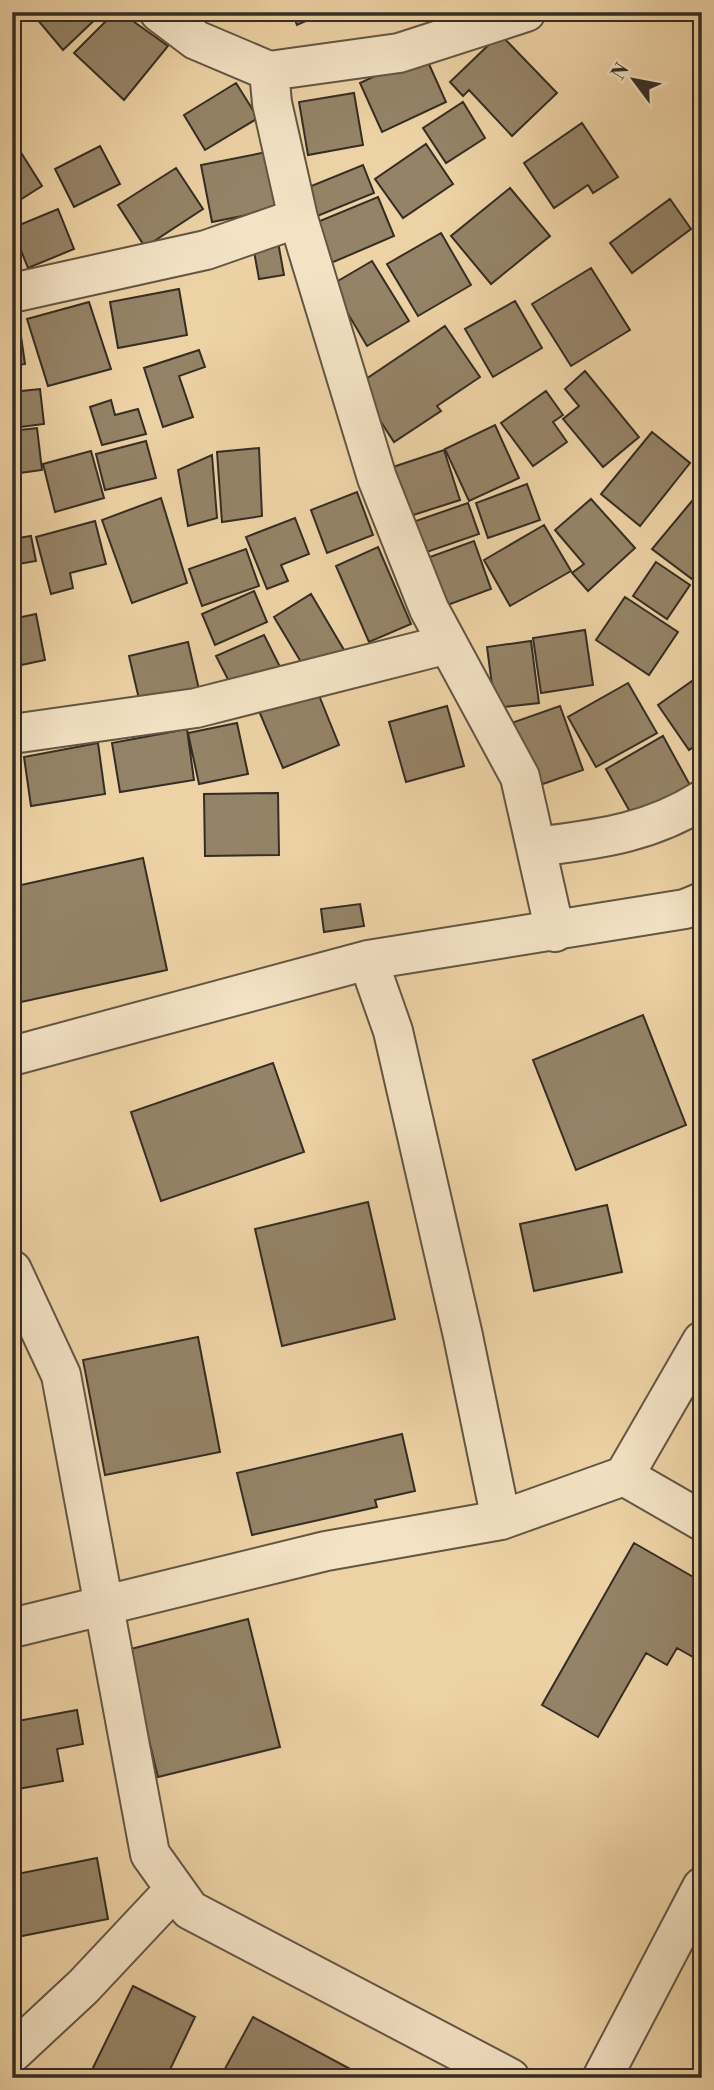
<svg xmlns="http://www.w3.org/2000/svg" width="714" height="2090" font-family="'Libre Bodoni',serif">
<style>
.building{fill:#958367;stroke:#352d24;stroke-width:2}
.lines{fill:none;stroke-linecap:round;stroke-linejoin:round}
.minor-casing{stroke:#635644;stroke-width:42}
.minor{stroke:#f3e2c4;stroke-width:38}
</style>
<rect width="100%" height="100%" fill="#edd2a5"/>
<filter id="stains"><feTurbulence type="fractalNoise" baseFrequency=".00286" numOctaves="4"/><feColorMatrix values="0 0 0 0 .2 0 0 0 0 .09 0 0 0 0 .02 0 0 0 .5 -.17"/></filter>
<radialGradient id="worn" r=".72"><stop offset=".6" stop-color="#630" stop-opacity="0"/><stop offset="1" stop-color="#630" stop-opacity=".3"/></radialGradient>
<!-- building -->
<path class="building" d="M31,12h72l-40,38z
M115,12h5l48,34 -44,54 -50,-47z
M292,12h34l-29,13z
M500,34l57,59 -45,43 -43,-46 -6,6 -13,-14z
M424,53l22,49 -64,30 -22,-49z
M236,83l22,35 -53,32 -21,-35z
M354,93l9,52 -55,10 -9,-53z
M463,102l22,36 -39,25 -23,-35z
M582,123l36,54 -25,16 -5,-8 -34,23 -30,-45z
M426,144l27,40 -50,34 -28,-39z
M100,146l20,38 -46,23 -19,-38z
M20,151l22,35 -30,19v-49z
M272,151l11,57 -71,14 -11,-57z
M363,165l11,28 -64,26 -11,-28z
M176,168l27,41 -58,38 -27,-42z
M510,188l40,48 -59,48 -40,-48z
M378,197l16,39 -63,27 -16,-40z
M670,199l21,30 -59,44 -22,-30z
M58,209l16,40 -46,19 -16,-40z
M441,233l30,52 -53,31 -31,-52z
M278,242l6,33 -25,4 -6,-33z
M372,261l37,60 -42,25 -36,-61z
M591,268l39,62 -59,36 -39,-62z
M179,289l8,46 -69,13 -8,-46z
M515,301l27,47 -49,29 -28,-48z
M89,302l22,67 -63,17 -21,-67z
M18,316l7,48 -13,2v-49z
M445,326l35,51 -43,29 4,5 -47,31 -37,-57z
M199,350l6,17 -26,9 14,41 -30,10 -19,-59z
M585,371l54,66 -36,30 -40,-48 16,-13 -14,-17z
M40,389l4,35 -32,4v-36z
M546,391l17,24 -10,7 14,20 -34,24 -32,-43z
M111,400l4,15 23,-6 8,25 -44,11 -12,-38z
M495,425l24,53 -50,23 -24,-52z
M37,428l5,42 -30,4v-43z
M652,432l38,31 -50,63 -39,-32z
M146,441l10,37 -51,12 -9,-36z
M259,448l3,68 -40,6 -5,-70z
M444,450l16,50 -56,18 -17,-49z
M91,451l13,47 -49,14 -12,-48z
M212,455l5,63 -29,8 -10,-56z
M527,484l13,36 -52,18 -12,-35z
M702,489v77l-10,13 -40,-30z
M357,492l16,43 -46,18 -16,-43z
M161,498l26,85 -55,20 -30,-83z
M591,499l44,49 -47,43 -16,-18 12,-9 -29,-34z
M468,503l11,31 -64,22 -11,-31z
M295,518l14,36 -28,11 7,16 -21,8 -21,-52z
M95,521l11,43 -36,9 3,15 -22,6 -15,-57z
M544,525l27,46 -61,35 -26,-46z
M31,536l5,25 -24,4v-26z
M474,541l17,48 -57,21 -18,-48z
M378,547l33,77 -42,18 -33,-76z
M246,549l13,37 -57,20 -13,-37z
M656,562l34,23 -23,34 -34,-23z
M254,591l13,31 -52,23 -13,-31z
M311,594l33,56 -37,22 -33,-55z
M625,597l53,35 -29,43 -53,-35z
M36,614l9,46 -33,7v-48z
M585,630l8,55 -52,8 -8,-55z
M264,635l21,42 -49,18 -20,-39z
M531,641l8,62 -44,5 -8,-61z
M188,642l13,56 -59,14 -13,-56z
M702,674v67l-13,9 -31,-45z
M628,683l29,50 -61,34 -28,-50z
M316,688l23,57 -56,23 -24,-57z
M447,706l17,60 -58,16 -17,-60z
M560,706l23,64 -57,20 -23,-64z
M237,723l11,51 -49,10 -11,-51z
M187,729l7,51 -74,12 -8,-49z
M663,736l28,51 -57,32 -28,-50z
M98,743l7,51 -74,12 -7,-49z
M12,747l6,45 -6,1z
M278,793l1,62 -74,1 -1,-62z
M143,858l24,112 -155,34v-117z
M360,904l4,22 -40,6 -3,-23z
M643,1015l43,110 -110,45 -43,-110z
M273,1063l31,89 -143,49 -30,-89z
M368,1202l27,117 -113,27 -27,-117z
M607,1205l15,67 -88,19 -14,-67z
M198,1337l22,115 -115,23 -22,-115z
M402,1434l13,57 -40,9 2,7 -125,28 -15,-62z
M12,1528l7,54 -7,2z
M634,1543l68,39v80l-25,-14 -10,17 -21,-12 -48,84 -56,-32z
M248,1619l32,128 -122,30 -31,-127z
M77,1710l6,34 -26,5 6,32 -51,9v-68z
M97,1858l11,61 -96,19v-63z
M133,1986l62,31 -29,61h-78z
M253,2017l114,61h-147z"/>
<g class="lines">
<defs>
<path id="minor" d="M159,12l37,28 73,31
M526,12l-127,41 -130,18 3,32 26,115 79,260 52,131 91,168 35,155
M12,293l194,-43 92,-32
M12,734l184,-26 252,-64
M536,847c61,-8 112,-13 166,-47
M368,960l25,71 70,305 38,184
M12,1056l356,-96 317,-51 17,-7
M12,1270l49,105 89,479 40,56 320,168
M624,1476l78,45
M12,1628l314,-77 175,-31 123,-44 78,-135
M12,2053l71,-66 92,-98
M602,2078l100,-191"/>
</defs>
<!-- minor casing -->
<use href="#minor" class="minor-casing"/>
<!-- minor -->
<use href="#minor" class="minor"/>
</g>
<!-- margin -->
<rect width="714" height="2090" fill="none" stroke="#edd2a5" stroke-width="42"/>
<rect x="14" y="14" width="686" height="2062" fill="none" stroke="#352d24" stroke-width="3.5"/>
<rect x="21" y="21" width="672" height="2048" fill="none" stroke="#352d24" stroke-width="2"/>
<!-- north arrow -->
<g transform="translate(634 80) rotate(302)" stroke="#f3e2c4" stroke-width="5" paint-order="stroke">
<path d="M0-5L12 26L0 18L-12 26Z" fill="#352d24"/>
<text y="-10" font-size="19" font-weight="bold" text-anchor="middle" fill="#352d24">N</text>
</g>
<rect width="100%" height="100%" filter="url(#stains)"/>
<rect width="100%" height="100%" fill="url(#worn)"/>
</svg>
